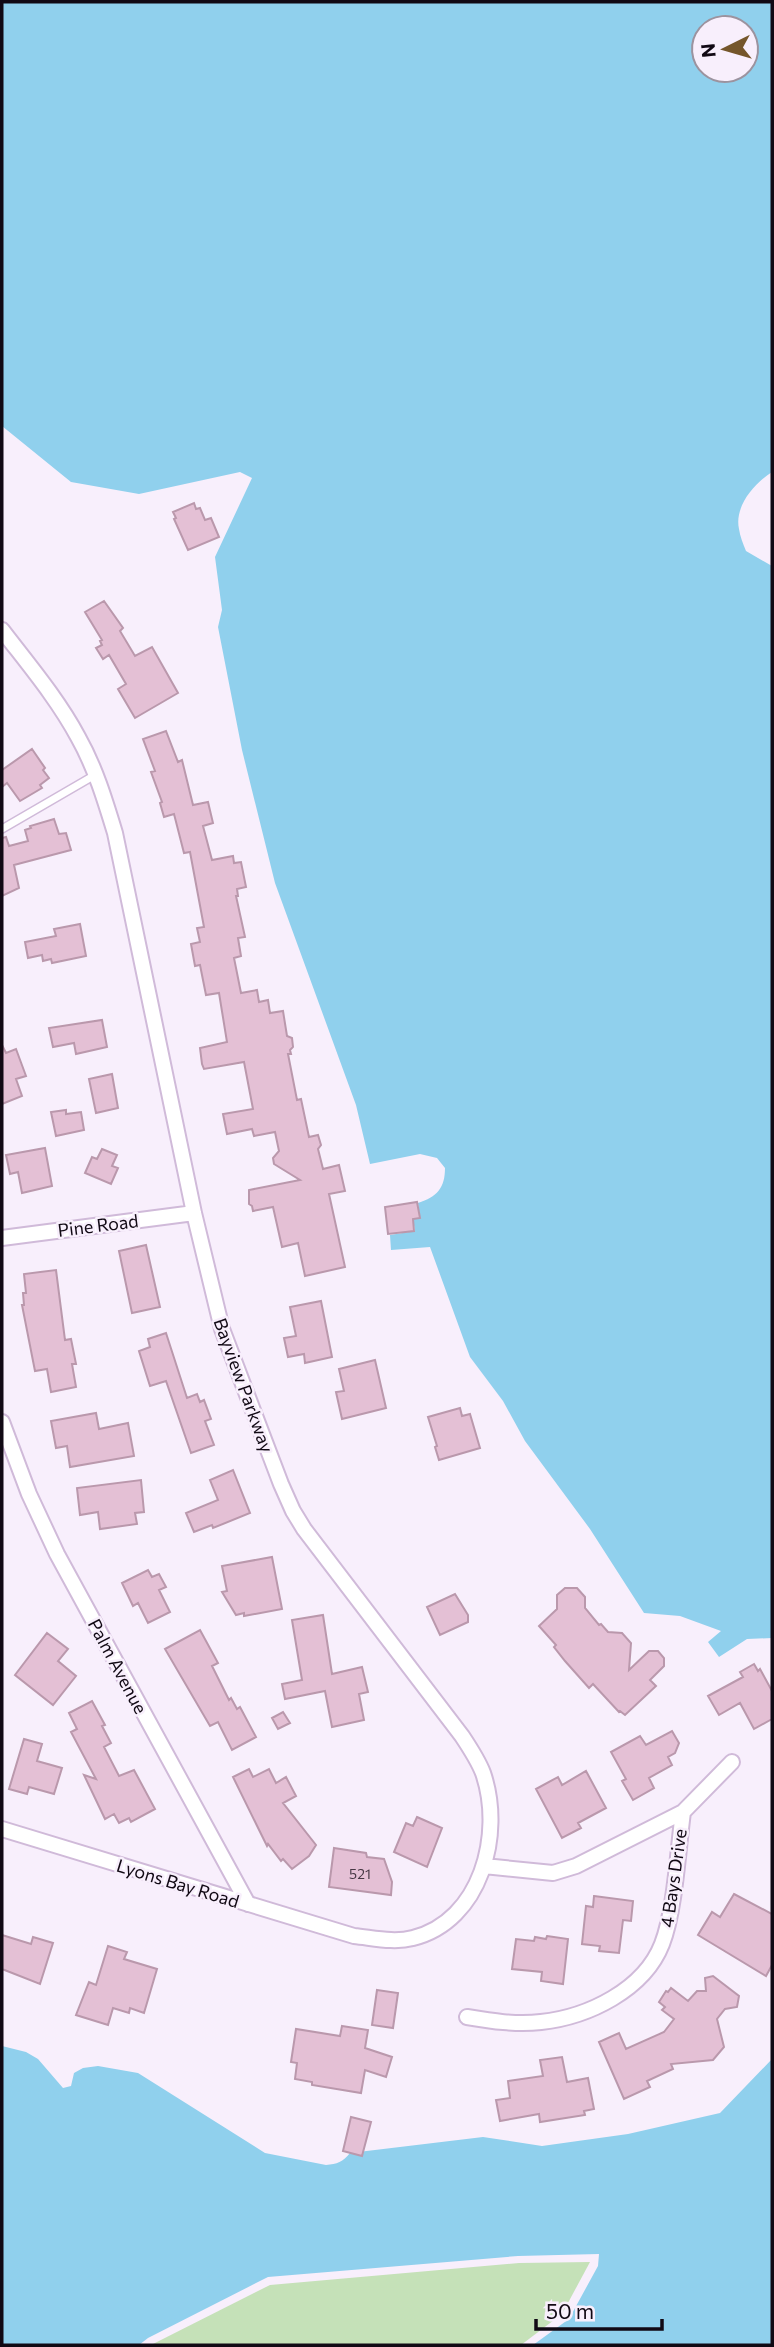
<svg xmlns="http://www.w3.org/2000/svg" width="774" height="2347" font-family="Commissioner,sans-serif">
<style>
.green{fill:#c5e1b8}
.water{fill:#90d0ed;fill-rule:evenodd}
.building{fill:#e4c0d5;stroke:#ba98ac;stroke-width:2}
.lines{fill:none;stroke-linecap:round;stroke-linejoin:round}
.lane-casing{stroke:#d0bad9;stroke-width:10}
.street-casing{stroke:#d0bad9;stroke-width:18}
.lane{stroke:#fff;stroke-width:7}
.street{stroke:#fff;stroke-width:14}
.labels{text-anchor:middle;dominant-baseline:central;stroke-width:5;stroke-linejoin:round;paint-order:stroke}
.number-label{font-size:14px;fill:#463744}
.street-label{font-size:18px;fill:#110914;stroke:#f8effc}
</style>
<rect width="100%" height="100%" fill="#f8effc"/>
<!-- green -->
<path class="green" d="M590,2262l-28,52 -41,31h-370l119,-60 249,-22z"/>
<!-- water -->
<path class="water" d="M2,2h770v470c-17,11 -38,34 -33,57 1,7 4,15 7,22l26,15v1072l-25,1 -28,18 -11,-15 13,-11 -41,-15 -36,-3 -54,-84 -65,-88 -22,-40 -33,-44 -40,-110 -39,3 -1,-15 25,-4 -2,-12 7,-1 -2,-15c19,-6 27,-15 27,-35l-8,-10 -17,-4 -50,10 -14,-59 -81,-222 -33,-133 -24,-123 4,-17 -7,-53 37,-79 -12,-6 -101,22 -68,-12 -69,-56zM704,28h42v42h-42z
M2,2046l24,6 12,7 25,29 8,-2 3,-13 9,-5 15,-2 40,7 127,80 61,12c11,-1 17,-3 24,-12l133,-16 59,9 86,-12 92,-21 52,-54v286h-239l36,-26 29,-53 1,-12 -81,2 -250,21 -120,61 -9,7h-137z"/>
<!-- building -->
<path class="building" d="M194,503l2,6 4,-1 5,12 6,-2 8,19 -31,13 -14,-31 2,-1 -3,-6z
M104,601l19,27 -3,3 15,25 17,-9 26,46 -43,25 -17,-29 8,-5 -17,-29 -6,4 -7,-11 6,-3 -2,-4 2,-1 -17,-28z
M166,731l12,31 4,-2 11,45 15,-3 5,21 -10,3 9,34 21,-4 1,7 7,-1 5,25 -9,2 1,7h-2l9,41 -7,1 3,18 -7,2 7,35 16,-3 2,12 9,-2 2,13 13,-2 4,25 5,2 1,9 -3,3 1,4h-3l9,46 4,-1 8,38 9,-2 3,10 -3,4 5,20 16,-4 6,26 -16,3 16,73 -40,9 -7,-33 -16,4 -9,-40 -20,4 -1,-5 -3,-2v-14l51,-10 -26,-16 -1,-6 6,-7 -4,-19 -21,4 -2,-7 -25,5 -4,-20 30,-5 -9,-47 -40,7 -2,-5 -2,-16 27,-6 -8,-49 -13,2 -6,-30 -5,1 -4,-22 9,-2 -3,-14 7,-1 -14,-75 -6,1 -10,-39 -10,3 -4,-14 2,-1 -11,-30 4,-1 -12,-32z
M32,749l13,19 -2,2 6,8 -9,7 2,3 -22,13 -13,-18 -5,4v-17z
M54,819l5,15 7,-1 5,17 -57,15 5,23 -17,8v-58l4,-1 3,9 19,-5 -3,-11 6,-2 -1,-2z
M80,924l6,32 -34,7 -1,-4 -8,2 -1,-6 -14,3 -3,-16 31,-6 -2,-7z
M102,1020l5,27 -31,7 -2,-11 -21,4 -4,-19z
M2,1045l4,8 10,-4 10,27 -10,3 6,17 -20,8z
M112,1074l6,34 -22,5 -7,-34z
M66,1110v4l15,-2 3,18 -28,6 -5,-24z
M45,1148l7,38 -30,7 -4,-21 -8,2 -4,-19z
M102,1149l15,6 -5,11 6,2 -7,16 -26,-11 7,-16 5,2z
M417,1202l3,16 -7,1 1,12 -26,3 -3,-27z
M146,1245l14,62 -28,6 -13,-62z
M56,1270l9,70 6,-1 5,25h-4l4,23 -25,5 -4,-23 -12,2 -13,-66h2l-1,-12h3l-2,-19z
M321,1301l11,56 -27,6 -1,-9 -16,3 -4,-19 12,-2 -6,-29z
M166,1333l21,65 10,-4 3,8 4,-2 7,19 -6,2 9,24 -23,8 -25,-72 -16,5 -11,-35 11,-4 -2,-8z
M375,1360l11,48 -44,11 -6,-27 8,-1 -5,-22z
M460,1408l2,8 8,-2 10,34 -41,12 -4,-13 2,-1 -9,-29z
M96,1413l3,16 29,-6 6,33 -64,11 -3,-21 -11,2 -5,-27z
M233,1470l17,43 -37,15 -1,-3 -18,7 -8,-19 32,-13 -8,-20z
M141,1480l3,32 -9,1 2,11 -37,5 -2,-17 -18,3 -3,-27z
M272,1557l10,52 -38,7v-3l-8,2 -14,-23 5,-1 -5,-25z
M148,1570l4,7 7,-3 7,13 -7,3 11,22 -22,11 -10,-20 -5,3 -11,-23z
M565,1588h12l8,9v11l14,17 2,-1 7,8 14,1 9,10 -2,27 20,-19h9l6,7v8l-14,14 6,6 -31,29 -5,-4 -1,1 -26,-28 -4,4 -24,-27 -11,-14 2,-2 -17,-19 18,-17v-14z
M455,1594l13,21v7l-28,13 -13,-28z
M323,1615l9,59 30,-7 6,25 -9,2 5,26 -32,7 -7,-36 -40,8 -3,-15 20,-4 -10,-60z
M200,1630l18,33 -6,3 17,34 2,-2 6,11 3,-2 16,30 -24,13 -14,-28 -8,4 -45,-77z
M47,1633l21,16 -10,12 18,15 -23,29 -38,-30z
M754,1664l4,7 2,-2 12,22v28l-18,10 -14,-26 -21,12 -11,-19 35,-19 -3,-5z
M92,1701l13,24 -3,1 9,17 -7,4 15,29 15,-6 21,39 -24,13 -2,-4 -10,5 -5,-9 -9,5 -21,-44 12,4 -25,-47 6,-3 -8,-16z
M283,1712l7,11 -12,6 -6,-11z
M672,1731l7,12 -4,10 -7,4 4,8 -23,13 5,10 -21,12 -11,-19 4,-2 -15,-27 29,-16 6,9z
M24,1739l18,5 -5,17 25,7 -8,26 -25,-7 -2,7 -18,-5z
M249,1769l4,8 16,-8 7,14 10,-6 10,19 -13,7 33,42 -7,11 -17,13 -9,-10 -2,2 -13,-17 -1,2 -34,-69z
M586,1771l20,37 -28,15 3,5 -19,10 -26,-49 22,-12 4,8z
M417,1817l25,11 -15,39 -33,-15 12,-29 7,3z
M334,1848l32,5 1,4 17,2 8,23 -1,13 -62,-8z
M734,1894l38,20v51l-6,11 -68,-41 14,-23 8,5z
M594,1896l39,5 -2,20 -8,-1 -4,33 -20,-2 1,-5 -18,-2 4,-38 7,1z
M2,1935l29,9 2,-7 20,6 -13,41 -38,-15z
M547,1936l21,3 -5,45 -22,-3 1,-9 -30,-3 4,-30 18,2 1,-4 11,2z
M108,1946l19,6 -3,7 33,10 -13,44 -14,-5 -1,5 -16,-5 -5,17 -32,-10 13,-33 7,3z
M713,1976l26,20 -2,11 -12,2 -8,10 7,28 -11,13 -42,4 2,5 -26,12 3,6 -26,12 -25,-57 20,-9 7,16 38,-17 10,-13 -12,-9 3,-3 -6,-5 7,-11 2,1 3,-4 17,13 9,-10h9l-1,-13z
M377,1990l21,3 -5,35 -21,-3z
M342,2026l26,4 -3,18 27,9 -6,20 -21,-7 -4,23 -49,-8v-3l-17,-3 2,-16 -6,-1 5,-33 44,7z
M562,2057l5,25 21,-4 6,31 -10,2 1,4 -45,7 -1,-8 -39,7 -4,-21 14,-2 -2,-17 35,-5 -3,-16z
M351,2117l20,5 -9,34 -19,-5z"/>
<g class="lines">
<defs>
<path id="lane" d="M2,829l93,-54"/>
<path id="street" d="M2,630c26,34 55,68 76,107 17,30 27,63 37,96l79,380 28,116 59,155 12,27 11,18 158,207c8,12 16,24 21,37 21,61 -2,148 -70,165 -19,5 -39,0 -59,-2l-352,-107
M2,1238l192,-25
M2,1422l27,72 28,60 191,350
M484,1866l69,7 23,-7 107,-54 49,-50
M467,2017c24,4 49,8 74,5 47,-5 103,-32 121,-78 13,-33 16,-95 21,-132"/>
</defs>
<!-- lane casing -->
<use href="#lane" class="lane-casing"/>
<!-- street casing -->
<use href="#street" class="street-casing"/>
<!-- lane -->
<use href="#lane" class="lane"/>
<!-- street -->
<use href="#street" class="street"/>
</g>
<g class="labels">
<!-- number labels -->
<g class="number-label">
<text x="360" y="1873">521</text>
</g>
<!-- street labels -->
<g class="street-label">
<text transform="translate(98 1225) rotate(-7)">Pine Road</text>
<text transform="translate(244 1385) rotate(70)">Bayview Parkway</text>
<text transform="translate(118 1666) rotate(62)">Palm Avenue</text>
<text transform="translate(673 1878) rotate(-82)">4 Bays Drive</text>
<text transform="translate(178 1883) rotate(17)">Lyons Bay Road</text>
</g>
</g>
<!-- border -->
<rect width="774" height="2347" fill="none" stroke="#110914" stroke-width="7"/>
<!-- north arrow -->
<g transform="translate(725 49) rotate(265)"><circle r="33" fill="#f8effc" stroke="#9c939f" stroke-width="2"/>
<path d="M0-5L12 26L0 18L-12 26Z" fill="#75562b"/>
<text y="-10" font-size="19" font-weight="bold" text-anchor="middle" fill="#110914">N</text>
</g>
<!-- scale -->
<path d="M536 2319v10h126v-10" fill="none" stroke="#110914" stroke-width="3.5"/>
<text x="546" y="2319" font-size="21" fill="#110914" stroke="#f8effc" stroke-width="5" paint-order="stroke">50 m</text>
</svg>
